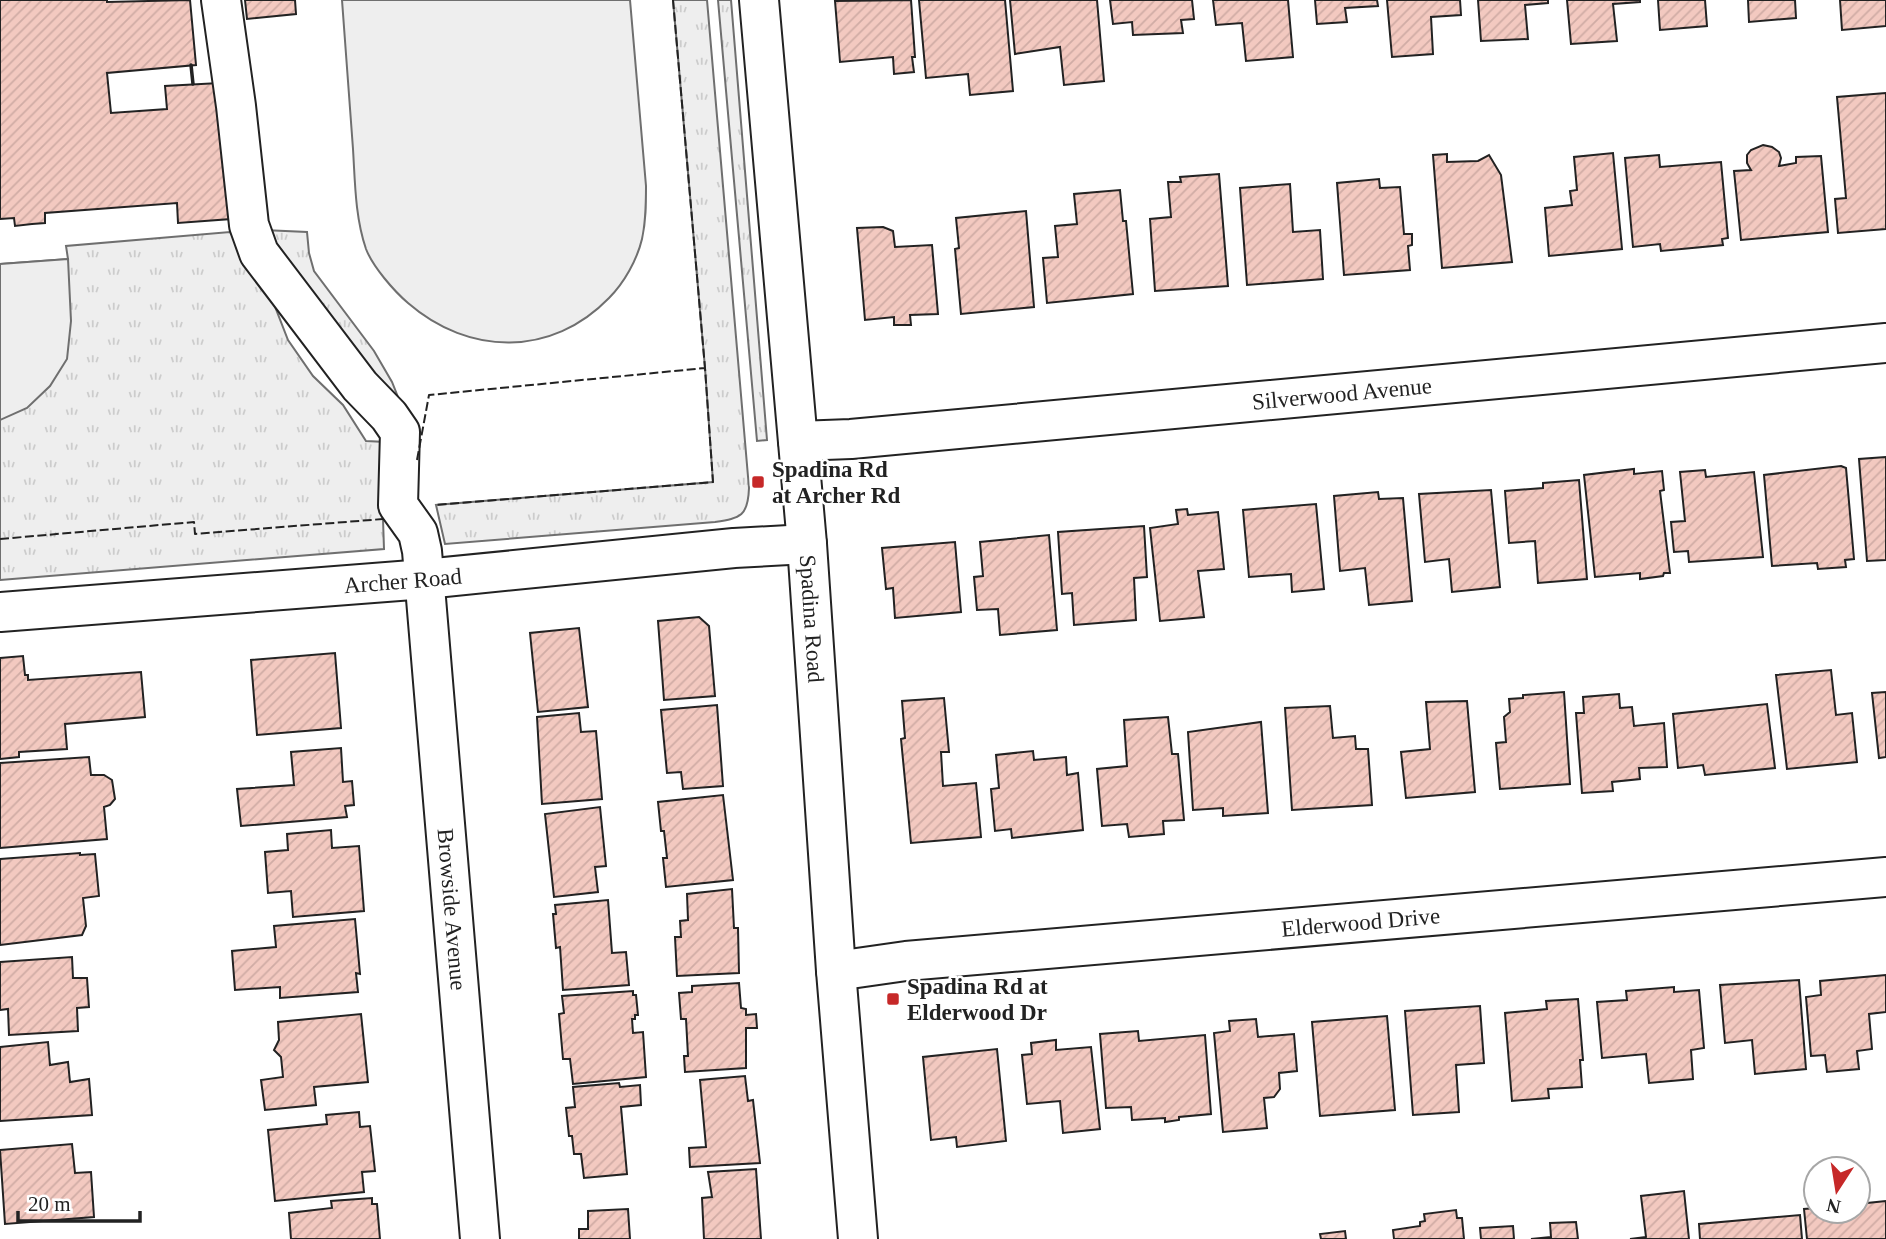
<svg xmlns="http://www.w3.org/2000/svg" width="1886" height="1239" font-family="'Times New Roman',serif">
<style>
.grass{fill:url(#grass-tufts);stroke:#6f6f6f;stroke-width:2}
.garden{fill:#eee;stroke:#6f6f6f;stroke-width:2}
.building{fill:url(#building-hatch);stroke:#222;stroke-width:2}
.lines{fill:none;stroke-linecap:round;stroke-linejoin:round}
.minor-casing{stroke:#222;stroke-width:42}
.minor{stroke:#fff;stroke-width:38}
.fence{stroke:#222;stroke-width:2;stroke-dasharray:9 3.5;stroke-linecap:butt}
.wall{stroke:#222;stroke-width:3.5}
.poi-dot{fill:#c62828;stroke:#fff;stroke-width:2.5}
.labels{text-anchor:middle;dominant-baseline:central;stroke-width:5;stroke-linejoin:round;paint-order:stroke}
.street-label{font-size:23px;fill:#222;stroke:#fff}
.poi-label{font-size:23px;font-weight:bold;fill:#222;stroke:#fff;text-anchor:start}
</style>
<defs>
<pattern id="grass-tufts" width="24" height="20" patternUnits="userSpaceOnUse" patternTransform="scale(1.75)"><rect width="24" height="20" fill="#eee"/><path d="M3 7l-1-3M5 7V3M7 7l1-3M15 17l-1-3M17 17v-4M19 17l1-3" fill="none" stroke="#ccc"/></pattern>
<pattern id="building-hatch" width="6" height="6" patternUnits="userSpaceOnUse" patternTransform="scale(1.75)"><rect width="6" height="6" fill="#f3c9c0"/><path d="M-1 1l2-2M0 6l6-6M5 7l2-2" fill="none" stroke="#d0aca5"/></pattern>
</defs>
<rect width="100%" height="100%" fill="#fff"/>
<!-- grass -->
<path class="grass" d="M673,0h34l42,488c-1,28 -8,30 -34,34l-270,22 -9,-39 277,-23 -8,-114z
M718,0h13l36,440 -10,1z
M263,230l44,2 2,21 5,18 60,80 18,31 6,15 -9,5z
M230,232l42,67 16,41 25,36 30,29 23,36 20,1 -3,77 1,30 -384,31v-316l68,-5 -2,-13z"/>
<!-- garden -->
<path class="garden" d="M342,0h288l16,186c0,18 0,35 -4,53 -5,21 -18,44 -33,59 -57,59 -140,58 -201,5 -14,-12 -35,-36 -42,-54 -11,-32 -11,-68 -13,-100 -4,-50 -7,-99 -11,-149z
M68,259l3,62 -4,38 -17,27 -23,22 -27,12v-156z"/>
<!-- building -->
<path class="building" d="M0,0h107v2l83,-2 6,65 -89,8 4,40 56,-4 -2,-23 54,-3 12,136 -53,4 -1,-20 -132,10v10l-13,1 -17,2 -1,-8 -14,1z
M245,0h50l1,14 -49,5z
M911,0l4,57h-3l2,15 -20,2 -1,-17 -53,5 -5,-61z
M919,0h86l8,91 -43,4 -2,-21 -42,4z
M1010,0h87l7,81 -40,4 -4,-38 -45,7z
M1110,0h82l2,19 -13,1 2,13 -50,2 -1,-13 -19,2z
M1213,0h75l5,57 -47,4 -4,-38 -26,2z
M1315,0h62l1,6 -33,2 2,14 -30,2z
M1387,0h73l1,15 -30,2 2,37 -41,3z
M1478,0h70v3l-23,2 3,34 -47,2z
M1567,0h73v2l-27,2 4,37 -46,3z
M1658,0h47l2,26 -47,4z
M1748,0h47l1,18 -47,4z
M1840,0h46v26l-44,4z
M1886,93v136l-48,4 -3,-34 11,-1 -9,-101z
M1763,145l9,2 7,5 2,6 -2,8 17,-3v-6l25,-1 7,76 -87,8 -7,-69 17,-1 -4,-7v-8l4,-5z
M1613,153l9,96 -73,7 -4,-48 27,-3 -2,-14 7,-1 -3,-33z
M1447,154v8l31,-1 11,-6 12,20 11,87 -70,6 -9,-113z
M1659,155l1,12 61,-5 7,76 -6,1 1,6 -62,6 -1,-7 -27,3 -8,-89z
M1219,174l9,112 -73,5 -5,-72 21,-2 -3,-35h13l-1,-5z
M1379,179l1,9 20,-1 4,47h8v11l-4,1 2,24 -66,5 -7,-92z
M1290,184l3,48 27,-2 3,49 -76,6 -7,-97z
M1120,190l3,31h3l7,73 -86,9 -4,-45 15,-1 -3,-31 22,-2 -3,-30z
M1026,211l8,96 -73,7 -6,-65 4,-1 -3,-30z
M883,227l10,4 2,16 37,-2 6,69 -28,1 1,10h-17v-8l-29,3 -8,-92z
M1886,457v103l-19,1 -8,-102z
M1841,466l5,2 8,91 -9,1 1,7 -28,2 -1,-6 -45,3 -8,-91z
M1634,469v5l28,-3 2,19 -4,1 10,82h-6l-1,3 -23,3v-6l-45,4 -11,-102z
M1705,470l1,7 48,-5 9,85 -74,5 -1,-11 -14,1 -3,-30 14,-1 -5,-49z
M1579,480l8,99 -49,4 -3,-42 -26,2 -4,-52 38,-3v-5z
M1491,490l9,97 -48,5 -3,-33 -24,3 -6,-68z
M1378,492l1,7 24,-1 9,103 -43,4 -4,-37 -25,3 -6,-75z
M1316,504l8,85 -32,3 -1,-18 -42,3 -6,-67z
M1187,509l1,6 30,-3 6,57 -26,2 6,46 -44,4 -10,-93 28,-4 -2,-14z
M1144,526l3,51 -13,1 2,42 -62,5 -2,-32 -10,1 -4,-62z
M1049,535l8,95 -57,5 -2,-26 -21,1 -3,-33 9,-1 -3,-34z
M955,542l6,70 -66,6 -2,-30 -7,1 -4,-41z
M699,617l10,9 6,70 -51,4 -6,-79z
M579,628l9,79 -50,5 -8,-79z
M335,653l6,75 -84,7 -6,-75z
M23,656l2,19h3v5l113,-8 4,45 -80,7 2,25 -48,3v5l-19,2v-101z
M1831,670l5,45 16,-2 5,49 -70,7 -11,-94z
M1564,692l6,92 -70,5 -4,-46 10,-1 -2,-25 6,-5 -1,-13 14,-1v-3z
M1886,692v65l-7,1 -7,-65z
M1619,694l1,14 12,-1 2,19 30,-3 3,44 -28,1 1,11 -28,3 1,9 -31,2 -6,-80h8l-1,-16z
M944,698l5,54h-8l2,34 33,-3 5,54 -70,6 -10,-104 4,-1 -3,-37z
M1467,701l8,91 -69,6 -5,-46 29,-3 -4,-47z
M1767,704l8,64 -70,7 -2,-10 -25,3 -5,-54z
M717,705l6,81 -40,3 -2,-17 -14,1 -6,-63z
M1330,706l3,32 22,-2 1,13h12l4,56 -80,5 -7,-102z
M579,713l2,19 15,-1 6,68 -60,5 -5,-87z
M1168,717l4,37h6l6,66 -21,1 1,13 -35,3 -2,-13 -25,2 -5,-57 30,-3 -3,-46z
M1261,722l7,91 -45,3v-8l-30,2 -5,-78z
M341,748l2,34 9,-1 2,24 -9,1 2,11 -106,9 -4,-37 57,-4 -3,-33z
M1033,751l1,9 32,-3 1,18 11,-2 5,57 -71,8 -1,-9 -16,2 -4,-42 8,-1 -3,-33z
M89,757l2,18h13l8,5 3,19 -5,6 -6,2 3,32 -107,9v-85z
M723,795l10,85 -67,7 -3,-29h4l-3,-27h-3l-3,-29z
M600,807l6,59 -11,1 3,25 -44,5 -9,-83z
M331,830l1,18 27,-2 5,65 -71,6 -2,-26 -23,2 -3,-41 23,-2 -1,-16z
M80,853v2l15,-1 4,42 -16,2 3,28 -4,9 -82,10v-86z
M732,889l2,39h4l1,45 -62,3 -2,-39h6l-1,-16 8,-1 -1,-26z
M608,900l4,53 14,-1 3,33 -66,5 -3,-43 -4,1 -3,-34h3l-1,-9z
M355,919l5,55 -4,-1 2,19 -78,6v-11l-45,3 -3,-39 44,-4 -2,-21z
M72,957l1,21h14l2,29 -12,1 1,23 -69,4 -1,-26 -8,1v-48z
M1886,975v37l-17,2 3,35 -15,2 2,18 -32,3 -2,-17 -14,1 -5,-59 15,-2 -1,-14z
M1799,980l7,89 -51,5 -3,-34 -27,3 -5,-58z
M739,983l2,25 5,1v6l10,-1 1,14h-11v40l-61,4 -1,-16h4l-2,-37h-5l-2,-26 13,-1v-6z
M1674,987v5l25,-2 5,58 -13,2 2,29 -44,4 -3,-29 -44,4 -5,-56 30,-2 -1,-9z
M633,991v4h3l2,20h-3v4h-3l1,14 10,-1 3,45 -73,7 -3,-25h-7l-4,-45 5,-1 -2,-17z
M1578,999l5,61h-3l2,27 -34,2 1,9 -37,3 -7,-88 42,-4 -1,-8z
M1480,1006l4,57 -28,2 3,47 -46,3 -8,-104z
M361,1014l7,68 -54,5 2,18 -51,5 -4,-30 22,-3 -2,-20 -7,-7 5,-10 -1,-18z
M1387,1016l8,94 -75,6 -8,-94z
M1256,1019l2,18 36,-3 3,37 -18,2 1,16 -6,8 -10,1 3,30 -44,4 -9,-99 16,-2 -1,-10z
M1138,1031l1,10 66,-6 6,79 -32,3v3l-14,2v-4l-33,2 -1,-13 -25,1 -6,-74z
M1056,1040v10l35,-3 9,82 -37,4 -3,-32 -33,3 -5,-49 10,-1 -1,-11z
M48,1042l2,23 18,-3 2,20 19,-3 3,36 -92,6v-74z
M997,1049l9,92 -49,6 -1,-10 -25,3 -8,-83z
M745,1076l3,25 5,-1 7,63 -70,4 -1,-19 17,-1 -6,-67z
M619,1083l1,4 20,-2 1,20 -20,2 6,67 -43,4 -3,-24h-7l-2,-18h-3l-3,-28 9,-1 -2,-20z
M359,1112l1,15 10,-1 5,45 -13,1 2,20 -89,9 -7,-71 59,-6 -1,-9z
M72,1144l3,29 16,-1 3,45 -89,7 -5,-74z
M756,1169l5,70h-57l-2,-41 10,-1 -4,-25z
M1684,1191l5,48h-59l16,-2 -5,-41z
M372,1198v6h5l3,35h-89l-2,-26 43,-5 -1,-7z
M1886,1201v38h-79l-3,-30 12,-1v3h42v-7z
M628,1209l2,30h-51v-10h9v-18z
M1456,1210l1,8h5l2,21h-70l-1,-9 27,-4v-4l5,-1 -1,-7z
M1800,1215l2,24h-102l-1,-15z
M1576,1222l2,17h-47l20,-2 -1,-14z
M1513,1226l1,13h-33l-1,-11z
M1345,1231l1,8h-25l-1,-5z"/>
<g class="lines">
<defs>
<g id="minor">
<path id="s1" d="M221,0l15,106 13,119 10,28 101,133 29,30 11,16 -2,73 20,28 4,18 58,688"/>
<path id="s2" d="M759,0l48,544 29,427 22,268"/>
<path id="s3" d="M798,441l53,-2 1035,-96"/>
<path id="s4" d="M0,612l425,-33 309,-31 73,-4"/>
<path id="s5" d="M836,971l70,-10 980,-84"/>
</g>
</defs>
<!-- minor casing -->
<use href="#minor" class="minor-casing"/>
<!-- minor -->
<use href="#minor" class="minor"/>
<!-- fence -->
<path class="fence" d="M673,0l32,368
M417,460l12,-65 276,-27 8,114 -277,23
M0,539l194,-17 1,12 188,-15"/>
<!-- wall -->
<path class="wall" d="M191,65l2,19"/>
</g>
<!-- markers -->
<g class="poi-dot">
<rect x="751" y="475" width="14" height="14" rx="3.5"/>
<rect x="886" y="992" width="14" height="14" rx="3.5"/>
</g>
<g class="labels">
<!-- street labels -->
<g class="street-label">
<text stroke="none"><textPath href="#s3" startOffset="546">Silverwood Avenue</textPath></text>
<text stroke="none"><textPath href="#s4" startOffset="404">Archer Road</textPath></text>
<text stroke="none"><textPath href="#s2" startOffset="621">Spadina Road</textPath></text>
<text stroke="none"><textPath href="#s1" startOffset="970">Browside Avenue</textPath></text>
<text stroke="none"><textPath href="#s5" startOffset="527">Elderwood Drive</textPath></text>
</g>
<!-- poi labels -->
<g class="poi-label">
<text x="772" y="469">Spadina Rd<tspan x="772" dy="26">at Archer Rd</tspan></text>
<text x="907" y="986">Spadina Rd at<tspan x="907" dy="26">Elderwood Dr</tspan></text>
</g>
</g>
<!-- north arrow -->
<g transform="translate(1837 1190) rotate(192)"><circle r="33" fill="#ffffff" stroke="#a7a7a7" stroke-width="2"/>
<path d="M0-5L12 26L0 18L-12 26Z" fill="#c62828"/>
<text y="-10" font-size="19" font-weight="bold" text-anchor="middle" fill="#222222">N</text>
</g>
<!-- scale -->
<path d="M18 1211v10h122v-10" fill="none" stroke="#222222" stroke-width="3.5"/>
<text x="28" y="1211" font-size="21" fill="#222222" stroke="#ffffff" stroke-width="5" paint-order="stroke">20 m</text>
</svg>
